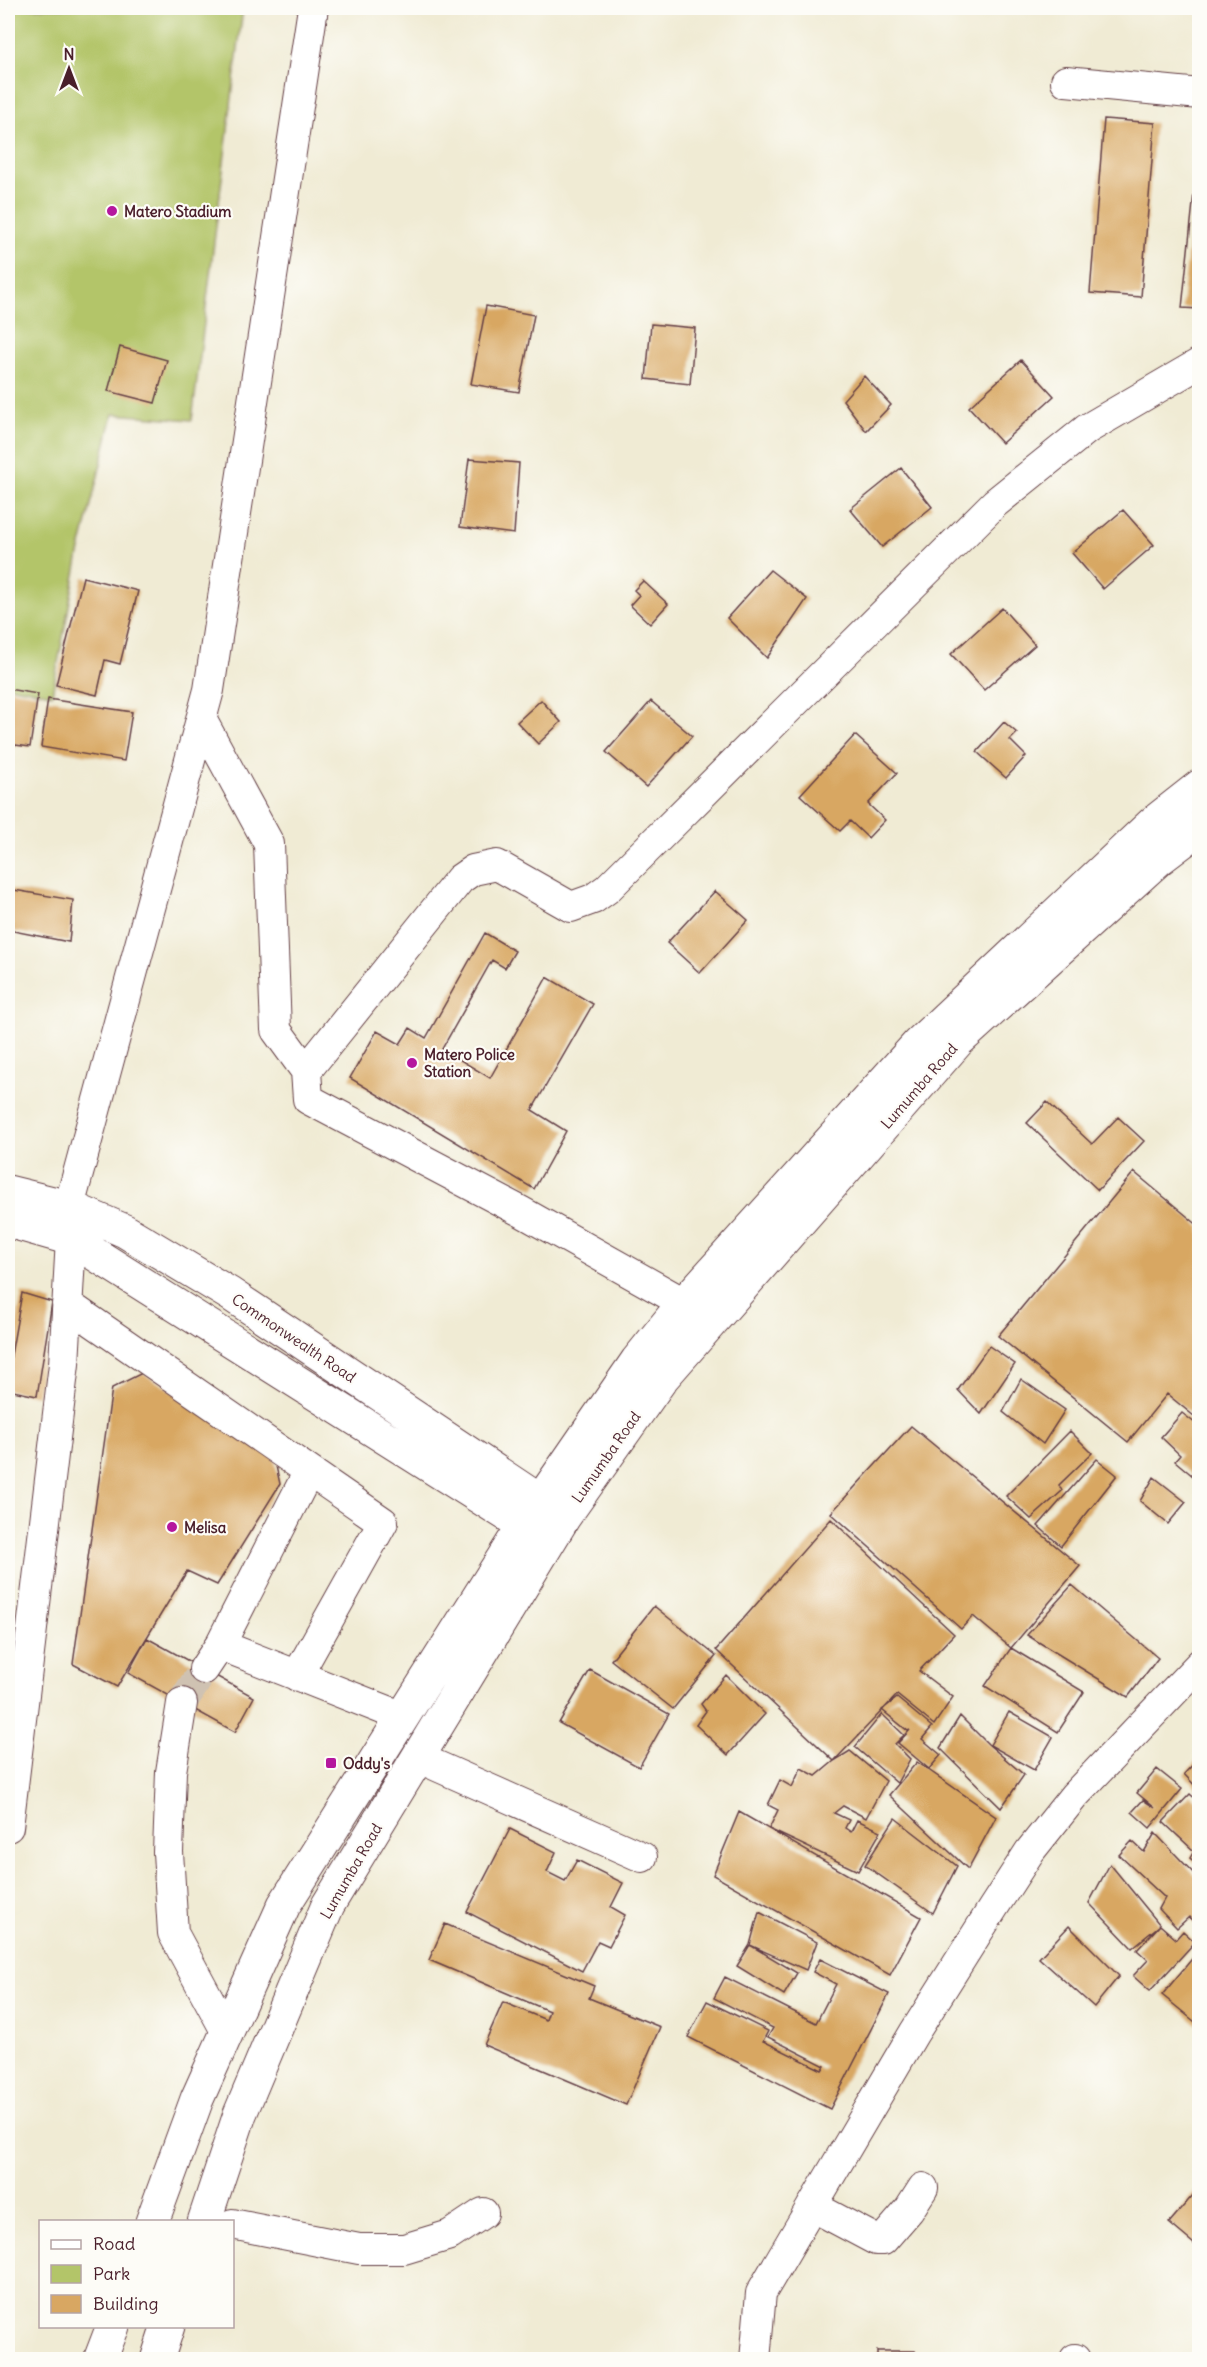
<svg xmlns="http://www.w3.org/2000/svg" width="1207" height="2367" font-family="Delius,sans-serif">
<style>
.green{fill:#b3c569;stroke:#7e724a;stroke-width:1.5}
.building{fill:#d8a762}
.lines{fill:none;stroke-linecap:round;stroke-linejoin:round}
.minor-tunnel{stroke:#cfc2b2;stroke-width:30;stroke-dasharray:30 15;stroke-linecap:butt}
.minor-casing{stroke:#633e44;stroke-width:32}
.major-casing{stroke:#633e44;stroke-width:35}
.minor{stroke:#fff;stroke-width:30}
.major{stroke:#fff;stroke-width:33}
.poi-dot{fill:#b5179e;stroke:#fdfcf7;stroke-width:2}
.labels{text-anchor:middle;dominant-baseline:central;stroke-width:4.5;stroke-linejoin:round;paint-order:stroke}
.poi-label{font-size:15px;font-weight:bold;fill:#4a1f2b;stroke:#fdfcf7;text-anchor:start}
.street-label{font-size:15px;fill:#4a1f2b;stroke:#fdfcf7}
</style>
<rect width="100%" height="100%" fill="#fdfcf7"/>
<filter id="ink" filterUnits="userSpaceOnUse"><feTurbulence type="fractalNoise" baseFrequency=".0167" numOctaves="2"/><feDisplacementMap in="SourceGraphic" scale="12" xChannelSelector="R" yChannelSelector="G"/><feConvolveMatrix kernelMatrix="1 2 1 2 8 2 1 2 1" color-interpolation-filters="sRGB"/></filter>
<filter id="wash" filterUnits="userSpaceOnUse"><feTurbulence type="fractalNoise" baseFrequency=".008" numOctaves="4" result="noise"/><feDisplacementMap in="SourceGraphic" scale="24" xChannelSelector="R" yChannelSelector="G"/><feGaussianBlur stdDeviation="1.35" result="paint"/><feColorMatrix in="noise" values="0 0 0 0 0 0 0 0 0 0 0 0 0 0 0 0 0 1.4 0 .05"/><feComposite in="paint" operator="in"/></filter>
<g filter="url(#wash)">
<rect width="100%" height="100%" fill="#f0ebd4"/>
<!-- green -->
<path class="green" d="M8,8h235l-51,412 -79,-6 -34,140 -27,140 -44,-8z"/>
<g id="blocks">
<!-- building -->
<path class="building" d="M1104,119l51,4 -14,174 -51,-4z
M1198,155h2v154l-18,-1z
M486,306l48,9 -15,77 -48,-8z
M651,324l44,4 -5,56 -44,-5z
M120,347l47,13 -12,43 -47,-12z
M1021,360l33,36 -52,47 -33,-36z
M864,376l27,29 -25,26 -23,-31z
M469,459l50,4 -5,71 -54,-7z
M901,468l31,39 -50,40 -32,-38z
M1123,510l31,35 -51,44 -31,-36z
M770,570l37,29 -40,59 -40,-40z
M83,577l55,14 -18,73 -15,-4 -8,35 -41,-10z
M643,581l25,23 -18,20 -20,-19 9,-10 -5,-5z
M1002,608l33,37 -51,45 -33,-36z
M8,689l30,5 -8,53 -22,-3z
M48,699l84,13 -8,49 -83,-14z
M541,700l20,22 -23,22 -21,-22z
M651,701l41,35 -46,51 -40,-35z
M1004,722l13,11 -7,7 16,16 -20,22 -29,-26z
M855,735l42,38 -29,31 17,16 -17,18 -18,-17 -10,10 -40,-36z
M8,889l65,11 -4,42 -61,-12z
M715,891l33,29 -48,53 -33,-30z
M485,933l30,18 -10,17 -13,-8 -50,89 48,29 57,-101 46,27 -61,106 34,21 -32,58 -184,-111 27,-47 23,13 10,-16 16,10z
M1047,1102l45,42 26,-27 26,24 -46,49 -71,-67z
M1134,1172l66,55v194l-33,-27 -39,48 -130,-106z
M22,1293l30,9 -15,94 -29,-6v-18z
M989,1346l26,18 -34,50 -23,-24z
M142,1373l130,75 8,36 -63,101 -30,-14 -70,116 -44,-23 39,-276z
M1021,1379l44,31 -22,34 -40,-32z
M1182,1413l18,14v55l-25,-21 5,-6 -19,-18z
M911,1426l169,140 -69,82 -38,-32 -12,13 -130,-116z
M1070,1431l22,22 -33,32 3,6 -31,28 -25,-23z
M1097,1459l20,16 -56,71 -23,-20z
M1154,1477l32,25 -18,22 -28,-23z
M831,1519l123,115 -35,37 34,26 -19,28 -37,-30 -63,66 16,-10 36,30 -20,37 -23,-12 -9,7 15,7 -4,8 6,4 6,-12 24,11 -23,40 -89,-42 9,-19 -10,-5 12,-25 12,7 9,-19 15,8 18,-15 -118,-111z
M1072,1585l86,73 -30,39 -101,-62z
M654,1606l62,50 -43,53 -62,-49z
M147,1638l107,59 -19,35 -107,-59z
M1011,1648l73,44 -26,40 -73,-46z
M590,1670l79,44 -30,53 -80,-44z
M726,1675l39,39 -37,41 -32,-30 10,-14 -5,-7z
M897,1698l35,29 -10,12 19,16 -12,14 -31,-26 12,-13 -2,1 -26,-21z
M1009,1712l44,25 -19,33 -44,-25z
M882,1714l22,21 -9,9 15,15 -13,24 -42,-36z
M960,1716l28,28 36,31 -23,33 -61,-60z
M1200,1757v34l-16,-17z
M917,1762l79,55 -28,52 -79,-74z
M1157,1769l25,20 -32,39 -18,-16 11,-12 12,8 -18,-15z
M1190,1794l10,9v64l-10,-9 4,-7 -31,-29z
M739,1812l182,105 -31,58 -177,-100z
M895,1818l62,48 -24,47 -68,-48z
M510,1829l46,23 -9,20 18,9 12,-21 46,23 -12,24 14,8 -16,31 -11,-5 -16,30 -115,-59z
M1155,1833l45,47v45l-2,2 -9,-10 -12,11 -18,-19 6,-11 -46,-43 13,-14 12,11z
M1110,1864l50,61 16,14 7,-8 12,11 -45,49 -17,-15 15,-16 -11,-10 23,-25 -28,23 -43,-45z
M759,1912l58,30 -11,28 -56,-25 47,28 -13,22 -47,-29 13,-21z
M445,1924l149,62 -5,12 71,29 -34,78 -142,-60 19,-43 43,18 3,-9 -120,-51z
M1069,1926l50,50 -25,31 -55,-49z
M1196,1954l4,3v69l-38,-31z
M820,1959l69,35 -59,115 -142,-72 19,-36 61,30 -5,10 59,29 3,-4 -57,-29 5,-9 -59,-30 11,-21 91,46 20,-39 -23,-12z
M1200,2187v62l-31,-26z
M877,2351h38v9h-38z"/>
</g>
</g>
<g filter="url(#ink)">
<use href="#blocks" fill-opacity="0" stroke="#633e44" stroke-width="1.5"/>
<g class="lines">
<!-- minor-tunnel -->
<path class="minor-tunnel" d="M182,1703l22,-34"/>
<defs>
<path id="minor" d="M1066,81l134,13
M201,719l68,125 7,186 30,41
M684,1303l-162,-91 -214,-113 -2,-28 154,-192 13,-9 24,-5 74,42 22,-8 14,-10 388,-386 92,-74 113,-66
M67,1304l316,218 -86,154
M220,1645l89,-174
M204,1669l16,-24 183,72
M182,1703l-11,69 -3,80 5,81 54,100
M419,1758l223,99
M8,1827l56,-463 7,-125 -2,-32 140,-517 104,-682
M812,2206l64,34h7l26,-30 14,-22
M232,2224l127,25h45l46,-14 33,-22
M755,2360l6,-67 153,-260 79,-125 37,-57 44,-55 126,-132
M1075,2360v-1"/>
<path id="major" d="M8,1192l61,15 56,24 105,63 328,219
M8,1221l63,18 470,297
M152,2222l45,-123 87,-194 240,-380 113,-164 47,-58 234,-259 235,-221 47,-37
M204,2222l36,-108 88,-209 236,-388 99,-140 295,-336 201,-182 41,-31
M100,2360l13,-34
M157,2360l11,-34"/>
</defs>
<!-- minor casing -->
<use href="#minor" class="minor-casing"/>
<!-- major casing -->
<use href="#major" class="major-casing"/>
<!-- minor -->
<use href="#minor" class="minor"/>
<!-- major -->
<use href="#major" class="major"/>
</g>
</g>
<!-- markers -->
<g class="poi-dot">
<circle cx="112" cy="211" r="6"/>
<circle cx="412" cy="1063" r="6"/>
<circle cx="172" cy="1527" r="6"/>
<rect x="325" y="1757" width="12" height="12" rx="3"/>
</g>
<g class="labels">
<!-- poi labels -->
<g class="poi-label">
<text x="124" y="211">Matero Stadium</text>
<text x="424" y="1054">Matero Police<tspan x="424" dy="17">Station</tspan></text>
<text x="184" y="1527">Melisa</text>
<text x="343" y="1763">Oddy's</text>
</g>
<!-- street labels -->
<g class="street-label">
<text transform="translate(919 1086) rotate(-49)">Lumumba Road</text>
<text transform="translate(294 1338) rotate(34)">Commonwealth Road</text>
<text transform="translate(606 1457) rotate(-55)">Lumumba Road</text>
<text transform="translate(351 1871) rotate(-60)">Lumumba Road</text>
</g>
</g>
<!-- margin -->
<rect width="1207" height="2367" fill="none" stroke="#fdfcf7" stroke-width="30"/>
<!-- legend -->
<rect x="39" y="2220" width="195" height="108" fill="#fdfcf7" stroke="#b5a4a5" stroke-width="1.5"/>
<rect x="51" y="2240" width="30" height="9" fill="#ffffff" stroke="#b5a4a5" stroke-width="1.5"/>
<text x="93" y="2250" font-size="18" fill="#4a1f2b">Road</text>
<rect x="51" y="2265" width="30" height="18" fill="#b3c569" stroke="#b5a4a5" stroke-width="1.5"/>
<text x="93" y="2280" font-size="18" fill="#4a1f2b">Park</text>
<rect x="51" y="2295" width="30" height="18" fill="#d8a762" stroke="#b5a4a5" stroke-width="1.5"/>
<text x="93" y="2310" font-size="18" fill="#4a1f2b">Building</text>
<!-- north arrow -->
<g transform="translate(69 69)" stroke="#fdfcf7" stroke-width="4.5" paint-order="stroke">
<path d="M0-4.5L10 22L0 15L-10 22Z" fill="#4a1f2b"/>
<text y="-9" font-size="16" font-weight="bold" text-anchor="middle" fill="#4a1f2b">N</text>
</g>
</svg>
